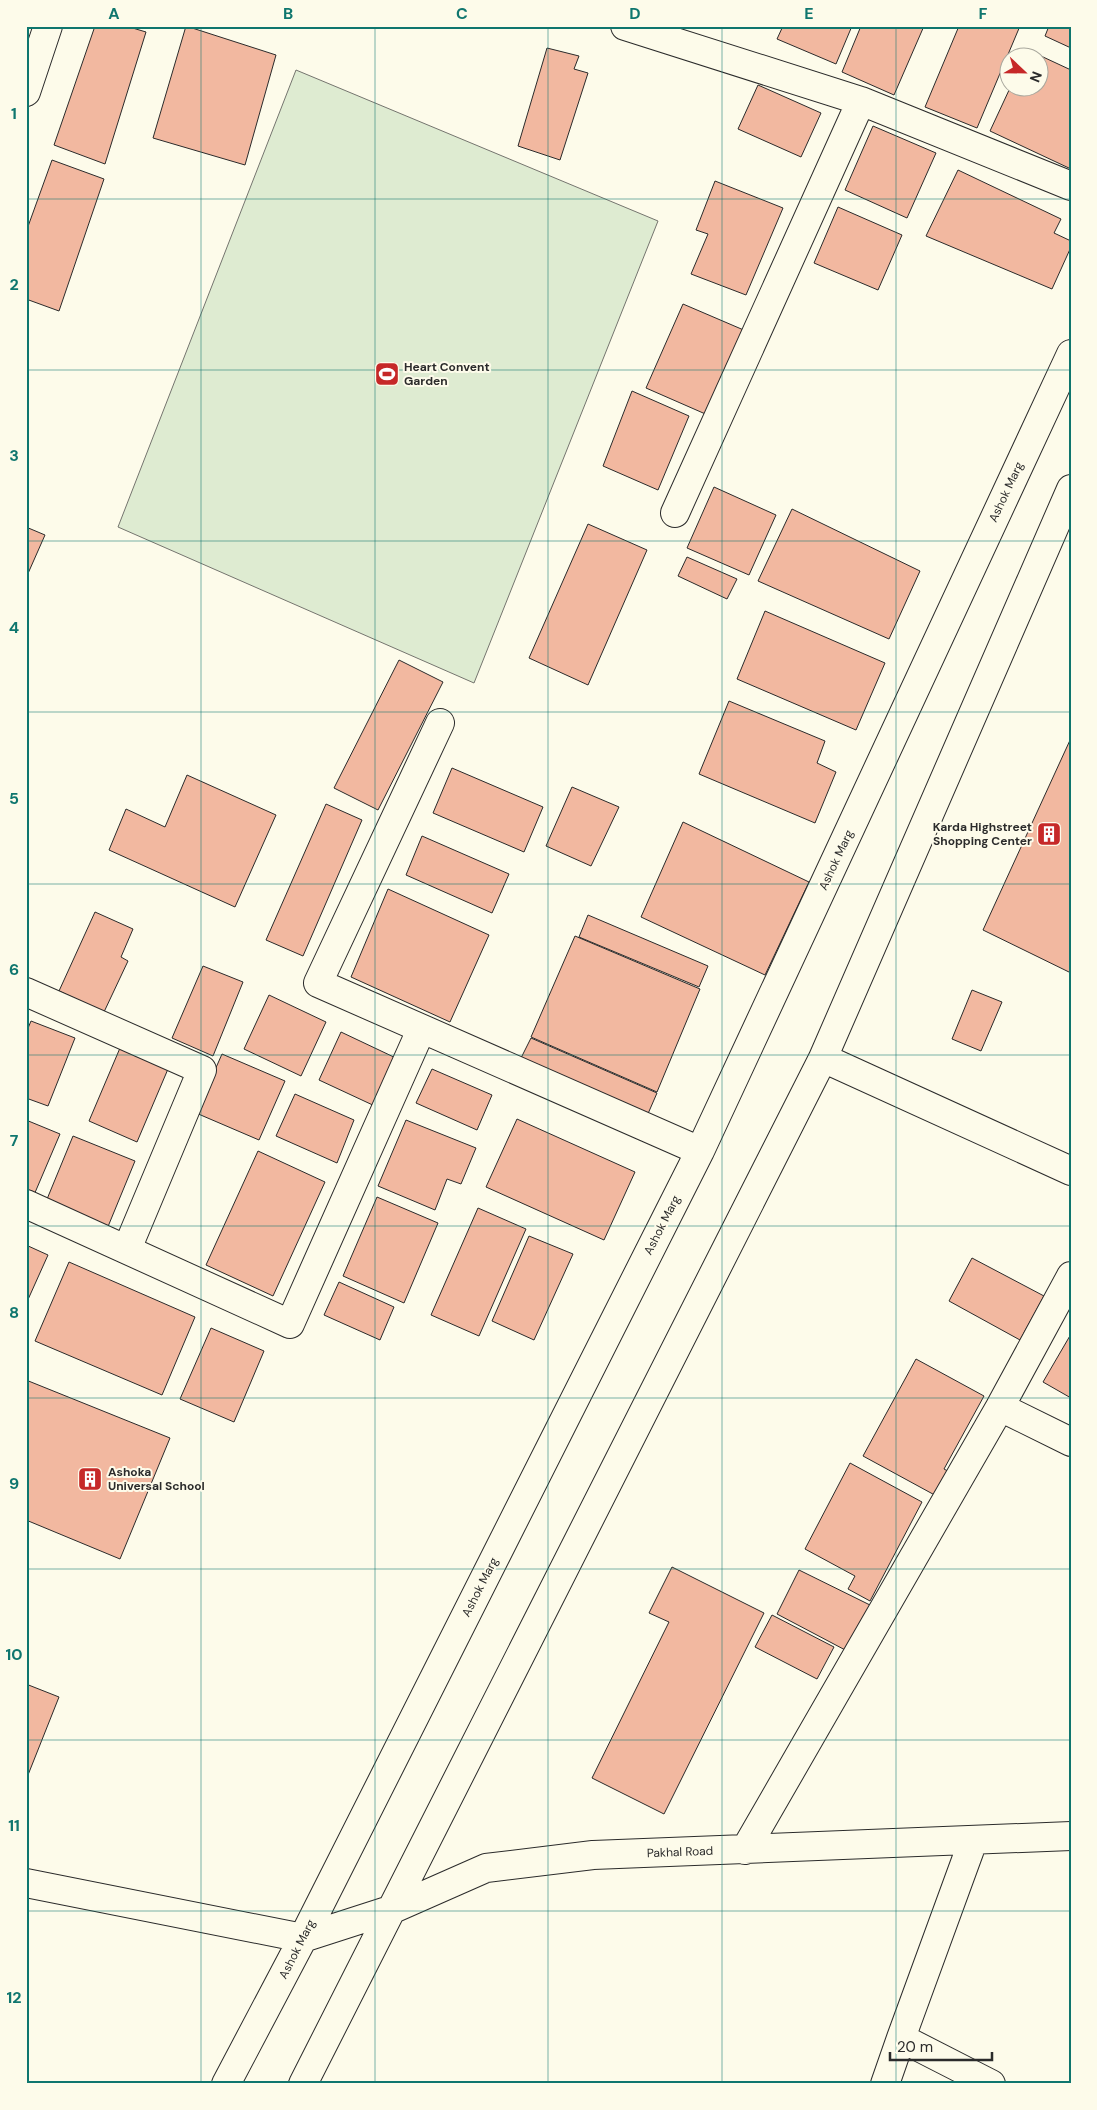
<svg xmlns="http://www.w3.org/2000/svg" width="1097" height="2110" font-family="'DM Sans',sans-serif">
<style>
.green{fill:#deebd1;stroke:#74746e}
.building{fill:#f2b8a0;stroke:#2b2b2b}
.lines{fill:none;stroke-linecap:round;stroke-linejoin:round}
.minor-casing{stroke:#2b2b2b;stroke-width:30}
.minor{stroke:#fdfbea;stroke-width:28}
.grid{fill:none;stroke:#0f766e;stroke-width:1;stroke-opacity:0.55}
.labels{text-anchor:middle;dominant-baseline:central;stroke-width:4;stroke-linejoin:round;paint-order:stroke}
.poi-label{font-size:12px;font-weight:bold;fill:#2b2b2b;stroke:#fdfbea;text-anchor:start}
.street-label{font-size:12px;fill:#2b2b2b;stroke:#fdfbea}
.neatline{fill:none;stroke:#0f766e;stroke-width:2}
.grid-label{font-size:16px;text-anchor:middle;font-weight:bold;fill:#0f766e}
</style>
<rect width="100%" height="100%" fill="#fdfbea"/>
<!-- green -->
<path class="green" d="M296,70l362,151 -184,462 -356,-156z"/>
<!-- building -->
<path class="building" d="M95,26h31l20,6 -41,132 -51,-19z
M186,26l90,29 -31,110 -92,-27z
M783,26h69l-16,38 -59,-25z
M861,26h63l-30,69 -52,-23z
M959,26h61l-43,102 -52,-21z
M1049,26h22v22l-26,-12z
M547,48l32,8 -5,13 14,4 -28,87 -42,-14z
M1028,50l43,20v99l-81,-38 20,-43h30v-30h-15z
M758,85l63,28 -20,44 -63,-28z
M873,126l63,27 -29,65 -62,-28z
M52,160l52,19 -45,132 -33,-12v-67z
M958,170l103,49 -7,14 17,8v6l-19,42 -126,-53z
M715,181l68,27 -37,87 -55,-21 17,-40 -12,-4z
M838,207l64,28 -24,55 -64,-27z
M683,304l63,27 -36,85 -64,-28z
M632,391l57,25 -31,74 -55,-24z
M714,487l62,28 -27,60 -62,-27z
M792,509l128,62 -31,68 -131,-58z
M588,524l59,26 -59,135 -59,-27z
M26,527l19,8 -19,43z
M687,557l50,22 -10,20 -49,-23z
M765,611l120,52 -29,67 -119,-51z
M399,660l44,22 -65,128 -44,-22z
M729,701l96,40 -8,22 19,9 -21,51 -116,-49z
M1071,738v235l-88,-43z
M452,768l91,39 -19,45 -91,-39z
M187,775l89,40 -41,92 -126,-57 17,-41 39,18z
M572,787l47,20 -28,59 -45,-20z
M326,804l36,16 -59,136 -37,-16z
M683,822l126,60 -44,93 -124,-58z
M422,836l87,38 -17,39 -86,-38z
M388,889l101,46 -39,87 -99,-45z
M95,912l38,17 -12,28 7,4 -24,51 -45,-21z
M588,915l120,51 -9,21 -120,-50z
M575,936l125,53 -43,103 -126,-55z
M203,966l40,16 -30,74 -41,-18z
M972,990l30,12 -21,49 -29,-12z
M269,995l57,27 -25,54 -57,-27z
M31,1021l44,17 -27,68 -22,-8v-65z
M341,1032l57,27 -21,48 -58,-27z
M531,1038l126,55 -10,23 -127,-56z
M120,1048l48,21 -31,73 -48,-21z
M222,1054l63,27 -26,59 -63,-27z
M432,1069l60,26 -15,35 -61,-27z
M295,1094l59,26 -17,43 -61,-27z
M517,1119l118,53 -31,68 -118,-53z
M26,1120l34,14 -29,68 -5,-2z
M406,1120l70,28 -15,36 -14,-5 -12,31 -57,-24z
M73,1136l62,25 -28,68 -62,-25z
M258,1151l67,31 -52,114 -67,-31z
M377,1197l61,26 -34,80 -61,-27z
M478,1208l48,21 -47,107 -48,-21z
M529,1236l44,18 -39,86 -42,-19z
M26,1245l22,10 -22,49z
M972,1258l72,38 -24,44 -71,-39z
M69,1262l126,55 -33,78 -127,-54z
M339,1282l55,25 -14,33 -56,-25z
M211,1328l53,23 -30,71 -54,-23z
M1071,1334v64l-28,-16z
M916,1359l68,37 -40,73 11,6 -13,24 -79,-43z
M26,1380l144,58 -50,121 -94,-39z
M850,1463l72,39 -52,99 -22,-12 7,-13 -50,-27z
M672,1567l92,46 -100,201 -72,-36 77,-156 -20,-9z
M799,1570l73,36 -23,46 -72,-38z
M772,1615l62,32 -17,32 -62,-32z
M26,1684l33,13 -33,83z"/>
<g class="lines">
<defs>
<path id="minor" d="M625,26l236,75
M26,92l22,-66
M675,513l186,-412 210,85
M440,723l-122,260 382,168
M26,992l176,78 -75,179
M823,1058l248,113
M26,1204l264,120 131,-294
M1000,1407l71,-131
M973,1841l-72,197 90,46
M745,1850l255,-443 71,35
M26,1883l277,55 90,-29 93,-41 107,-13 478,-19
M226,2084l77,-146 397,-787 371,-797
M303,2084l520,-1026 248,-569
M885,2084l16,-46"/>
</defs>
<!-- minor casing -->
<use href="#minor" class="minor-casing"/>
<!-- minor -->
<use href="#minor" class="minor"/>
</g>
<!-- grid -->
<path class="grid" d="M201,26v2058M375,26v2058M548,26v2058M722,26v2058M896,26v2058M26,199h1045M26,370h1045M26,541h1045M26,712h1045M26,884h1045M26,1055h1045M26,1226h1045M26,1398h1045M26,1569h1045M26,1740h1045M26,1911h1045"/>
<!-- icons -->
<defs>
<symbol id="stadium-square" viewBox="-11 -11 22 22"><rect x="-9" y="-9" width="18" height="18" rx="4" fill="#c62828" stroke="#fdfbea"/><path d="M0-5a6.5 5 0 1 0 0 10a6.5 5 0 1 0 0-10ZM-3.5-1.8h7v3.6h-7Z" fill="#fff"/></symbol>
<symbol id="building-square" viewBox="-11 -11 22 22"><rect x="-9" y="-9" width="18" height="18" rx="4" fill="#c62828" stroke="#fdfbea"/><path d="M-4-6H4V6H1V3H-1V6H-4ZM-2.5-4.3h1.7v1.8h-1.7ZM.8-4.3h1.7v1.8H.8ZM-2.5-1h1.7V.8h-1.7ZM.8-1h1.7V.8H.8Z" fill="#fff"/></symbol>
</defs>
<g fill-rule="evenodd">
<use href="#stadium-square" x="373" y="360" width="28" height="28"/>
<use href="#building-square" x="1035" y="820" width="28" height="28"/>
<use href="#building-square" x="76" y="1465" width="28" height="28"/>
</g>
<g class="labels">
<!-- poi labels -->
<g class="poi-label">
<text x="404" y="367">Heart Convent<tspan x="404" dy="14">Garden</tspan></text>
<text x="1032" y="827" text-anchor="end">Karda Highstreet<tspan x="1032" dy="14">Shopping Center</tspan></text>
<text x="108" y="1472">Ashoka<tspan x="108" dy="14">Universal School</tspan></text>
</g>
<!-- street labels -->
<g class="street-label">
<text transform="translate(1006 492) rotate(-65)">Ashok Marg</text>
<text transform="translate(836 860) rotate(-65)">Ashok Marg</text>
<text transform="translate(662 1225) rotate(-63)">Ashok Marg</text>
<text transform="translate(480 1587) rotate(-63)">Ashok Marg</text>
<text transform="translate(680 1852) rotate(-2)">Pakhal Road</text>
<text transform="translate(297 1949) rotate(-63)">Ashok Marg</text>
</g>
</g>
<!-- border -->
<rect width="1097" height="2110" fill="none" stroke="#fdfbea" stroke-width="55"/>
<!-- north arrow -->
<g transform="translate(1024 72) rotate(112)"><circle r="24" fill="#fdfbea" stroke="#a9a89e"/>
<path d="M0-4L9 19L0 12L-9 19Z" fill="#c62828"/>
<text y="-8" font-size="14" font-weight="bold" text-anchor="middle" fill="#2b2b2b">N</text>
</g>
<!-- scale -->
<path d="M890 2052v8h102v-8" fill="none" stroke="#2b2b2b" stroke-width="2.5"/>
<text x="897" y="2052" font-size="15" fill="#2b2b2b" stroke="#fdfbea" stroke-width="4" paint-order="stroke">20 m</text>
<rect x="28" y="28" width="1042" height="2054" class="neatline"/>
<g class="grid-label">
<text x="114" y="19">A</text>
<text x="288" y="19">B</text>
<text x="462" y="19">C</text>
<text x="635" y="19">D</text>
<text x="809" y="19">E</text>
<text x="983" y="19">F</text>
<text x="14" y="119">1</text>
<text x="14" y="290">2</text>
<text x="14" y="461">3</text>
<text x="14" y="633">4</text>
<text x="14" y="804">5</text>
<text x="14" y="975">6</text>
<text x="14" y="1146">7</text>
<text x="14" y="1318">8</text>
<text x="14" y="1489">9</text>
<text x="14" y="1660">10</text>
<text x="14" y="1831">11</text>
<text x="14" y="2003">12</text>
</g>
</svg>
